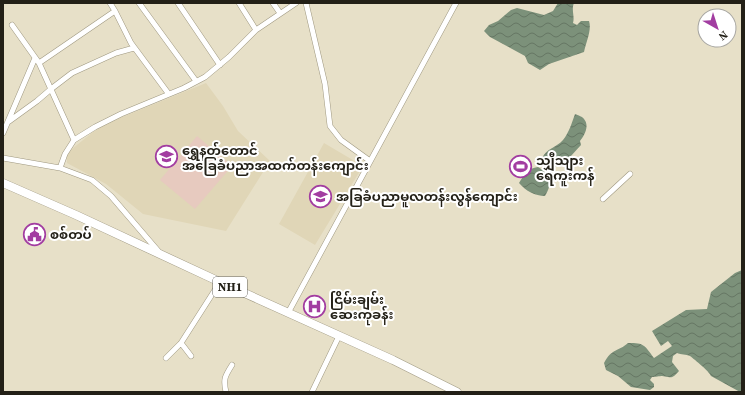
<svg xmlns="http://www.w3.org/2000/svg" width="745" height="395" font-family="'Source Serif 4','Noto Sans Myanmar',serif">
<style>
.built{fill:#e0d6b7}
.grass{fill:#e7cabf}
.water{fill:url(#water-waves)}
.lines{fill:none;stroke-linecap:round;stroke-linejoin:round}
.minor-casing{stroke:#9f9881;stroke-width:6}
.trunk-casing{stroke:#9f9881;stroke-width:9}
.minor{stroke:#fff;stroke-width:5}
.trunk{stroke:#fff;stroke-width:8}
.labels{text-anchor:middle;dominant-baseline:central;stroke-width:4;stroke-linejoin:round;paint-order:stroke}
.shield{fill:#fff;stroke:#65635d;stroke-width:1}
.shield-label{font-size:12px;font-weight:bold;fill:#232017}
.poi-label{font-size:13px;font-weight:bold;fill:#232017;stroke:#fff;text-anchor:start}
</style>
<defs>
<pattern id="water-waves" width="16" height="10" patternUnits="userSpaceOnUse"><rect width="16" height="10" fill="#7c917a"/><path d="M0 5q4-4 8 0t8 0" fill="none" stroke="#657663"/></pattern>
</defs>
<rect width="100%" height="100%" fill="#e7e0c8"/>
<!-- built -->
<path class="built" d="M206,83l17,23 15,25 32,30 -44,70 -83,-17 -37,-30 -39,-21v-10l26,-21 17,-10z
M324,143l39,23 -48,79 -36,-21z"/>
<!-- grass -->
<path class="grass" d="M197,136l35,30 -37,43 -35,-29z"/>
<!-- water -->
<path class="water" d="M558,3h16c-3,7 1,13 -1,20l4,2 4,-4h8c3,9 -3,21 -5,31l-35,12 -9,6 -12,-7 -3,-7 -35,-19 -6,-6 5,-6 9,-4 13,-11 6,-2 27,7 9,-4z
M575,114c3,1 8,3 9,5 6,7 0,17 -4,22l1,4c-10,11 -18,22 -33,23l-6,-9c4,-11 14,-11 21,-19 6,-7 9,-18 12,-26z
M538,167c13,7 15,16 7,29 -10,0 -19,-5 -26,-13 5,-8 9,-15 19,-16z
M742,270v122h-2l-29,-16c-2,-5 -16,-16 -21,-20 -4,-2 -9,-1 -13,-3l-4,3 -1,6 7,9c-8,9 -7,6 -17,5 -2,0 -7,1 -10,1l-2,3 4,4v3l-4,3 -19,-3 -13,-11 -12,-6 -2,-7c8,-15 14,-11 24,-20 17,0 16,2 26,15l18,-12 -4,-5 -7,5 -9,-15 34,-21 21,-1 4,-17 24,-19z"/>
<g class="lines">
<defs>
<path id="minor" d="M110,3l5,8 16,32 37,50
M139,3l57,78
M178,3l42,62
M239,3l17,27
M273,3l7,10
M306,3l19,81 5,42 11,14 29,21
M12,25l27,38 35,77
M39,63l76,-52
M8,122l29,-21 14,-12 21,-16 44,-20 18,-5
M3,133l32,-75
M3,158l57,10 32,12 19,16 48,56
M60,168l5,-14 9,-14 21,-13 26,-13 63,-26 21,-11 24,-20 27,-27 40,-27
M603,199l27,-25
M288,313l168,-310
M181,343l10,13
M166,358l15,-15 39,-61
M226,392c-3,-13 -1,-16 6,-27
M312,392l27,-56"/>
<path id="trunk" d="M3,183l73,32 144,67 173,78 64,32"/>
</defs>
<!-- minor casing -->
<use href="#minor" class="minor-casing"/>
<!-- trunk casing -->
<use href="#trunk" class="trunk-casing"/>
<!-- minor -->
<use href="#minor" class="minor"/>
<!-- trunk -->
<use href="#trunk" class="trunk"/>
</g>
<!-- icons -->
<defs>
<symbol id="school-ring" viewBox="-11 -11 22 22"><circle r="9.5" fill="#fff" stroke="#a23da1" stroke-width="1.5"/><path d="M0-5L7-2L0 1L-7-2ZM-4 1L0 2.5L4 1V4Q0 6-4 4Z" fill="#a23da1"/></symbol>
<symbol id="stadium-ring" viewBox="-11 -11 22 22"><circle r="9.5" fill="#fff" stroke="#a23da1" stroke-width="1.5"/><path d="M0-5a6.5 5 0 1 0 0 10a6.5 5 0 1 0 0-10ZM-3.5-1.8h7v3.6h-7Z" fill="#a23da1"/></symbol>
<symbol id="civic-ring" viewBox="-11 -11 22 22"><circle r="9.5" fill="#fff" stroke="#a23da1" stroke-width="1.5"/><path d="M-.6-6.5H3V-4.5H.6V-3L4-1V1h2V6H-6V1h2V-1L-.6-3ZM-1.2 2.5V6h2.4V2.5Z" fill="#a23da1"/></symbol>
<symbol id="hospital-ring" viewBox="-11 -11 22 22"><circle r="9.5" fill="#fff" stroke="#a23da1" stroke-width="1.5"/><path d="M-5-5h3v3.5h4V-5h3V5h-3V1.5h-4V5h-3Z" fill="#a23da1"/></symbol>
</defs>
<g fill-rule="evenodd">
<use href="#school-ring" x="154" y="144" width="25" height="25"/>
<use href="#stadium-ring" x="508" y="154" width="25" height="25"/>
<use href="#school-ring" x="308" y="184" width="25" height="25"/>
<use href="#civic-ring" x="22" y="222" width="25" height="25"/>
<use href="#hospital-ring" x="302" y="294" width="25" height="25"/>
</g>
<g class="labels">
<!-- shield labels -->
<rect class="shield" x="213" y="277" width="34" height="20" rx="3"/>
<g class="shield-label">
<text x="230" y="287">NH1</text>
</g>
<!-- poi labels -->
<g class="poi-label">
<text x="182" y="150">ရွှေနတ်တောင်<tspan x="182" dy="15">အခြေခံပညာအထက်တန်းကျောင်း</tspan></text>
<text x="536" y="160">သျှီသျား<tspan x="536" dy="15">ရေကူးကန်</tspan></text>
<text x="336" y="196">အခြခံပညာမူလတန်းလွန်ကျောင်း</text>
<text x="50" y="234">စစ်တပ်</text>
<text x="330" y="299">ငြိမ်းချမ်း<tspan x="330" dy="15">ဆေးကုခန်း</tspan></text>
</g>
</g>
<!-- border -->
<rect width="745" height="395" fill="none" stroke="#232017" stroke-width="8"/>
<!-- north arrow -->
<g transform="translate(717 28) rotate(141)"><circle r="19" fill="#ffffff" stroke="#a7a6a2"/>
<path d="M0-3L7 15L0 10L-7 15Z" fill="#a23da1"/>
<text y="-6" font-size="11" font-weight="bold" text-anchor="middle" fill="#232017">N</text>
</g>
</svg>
